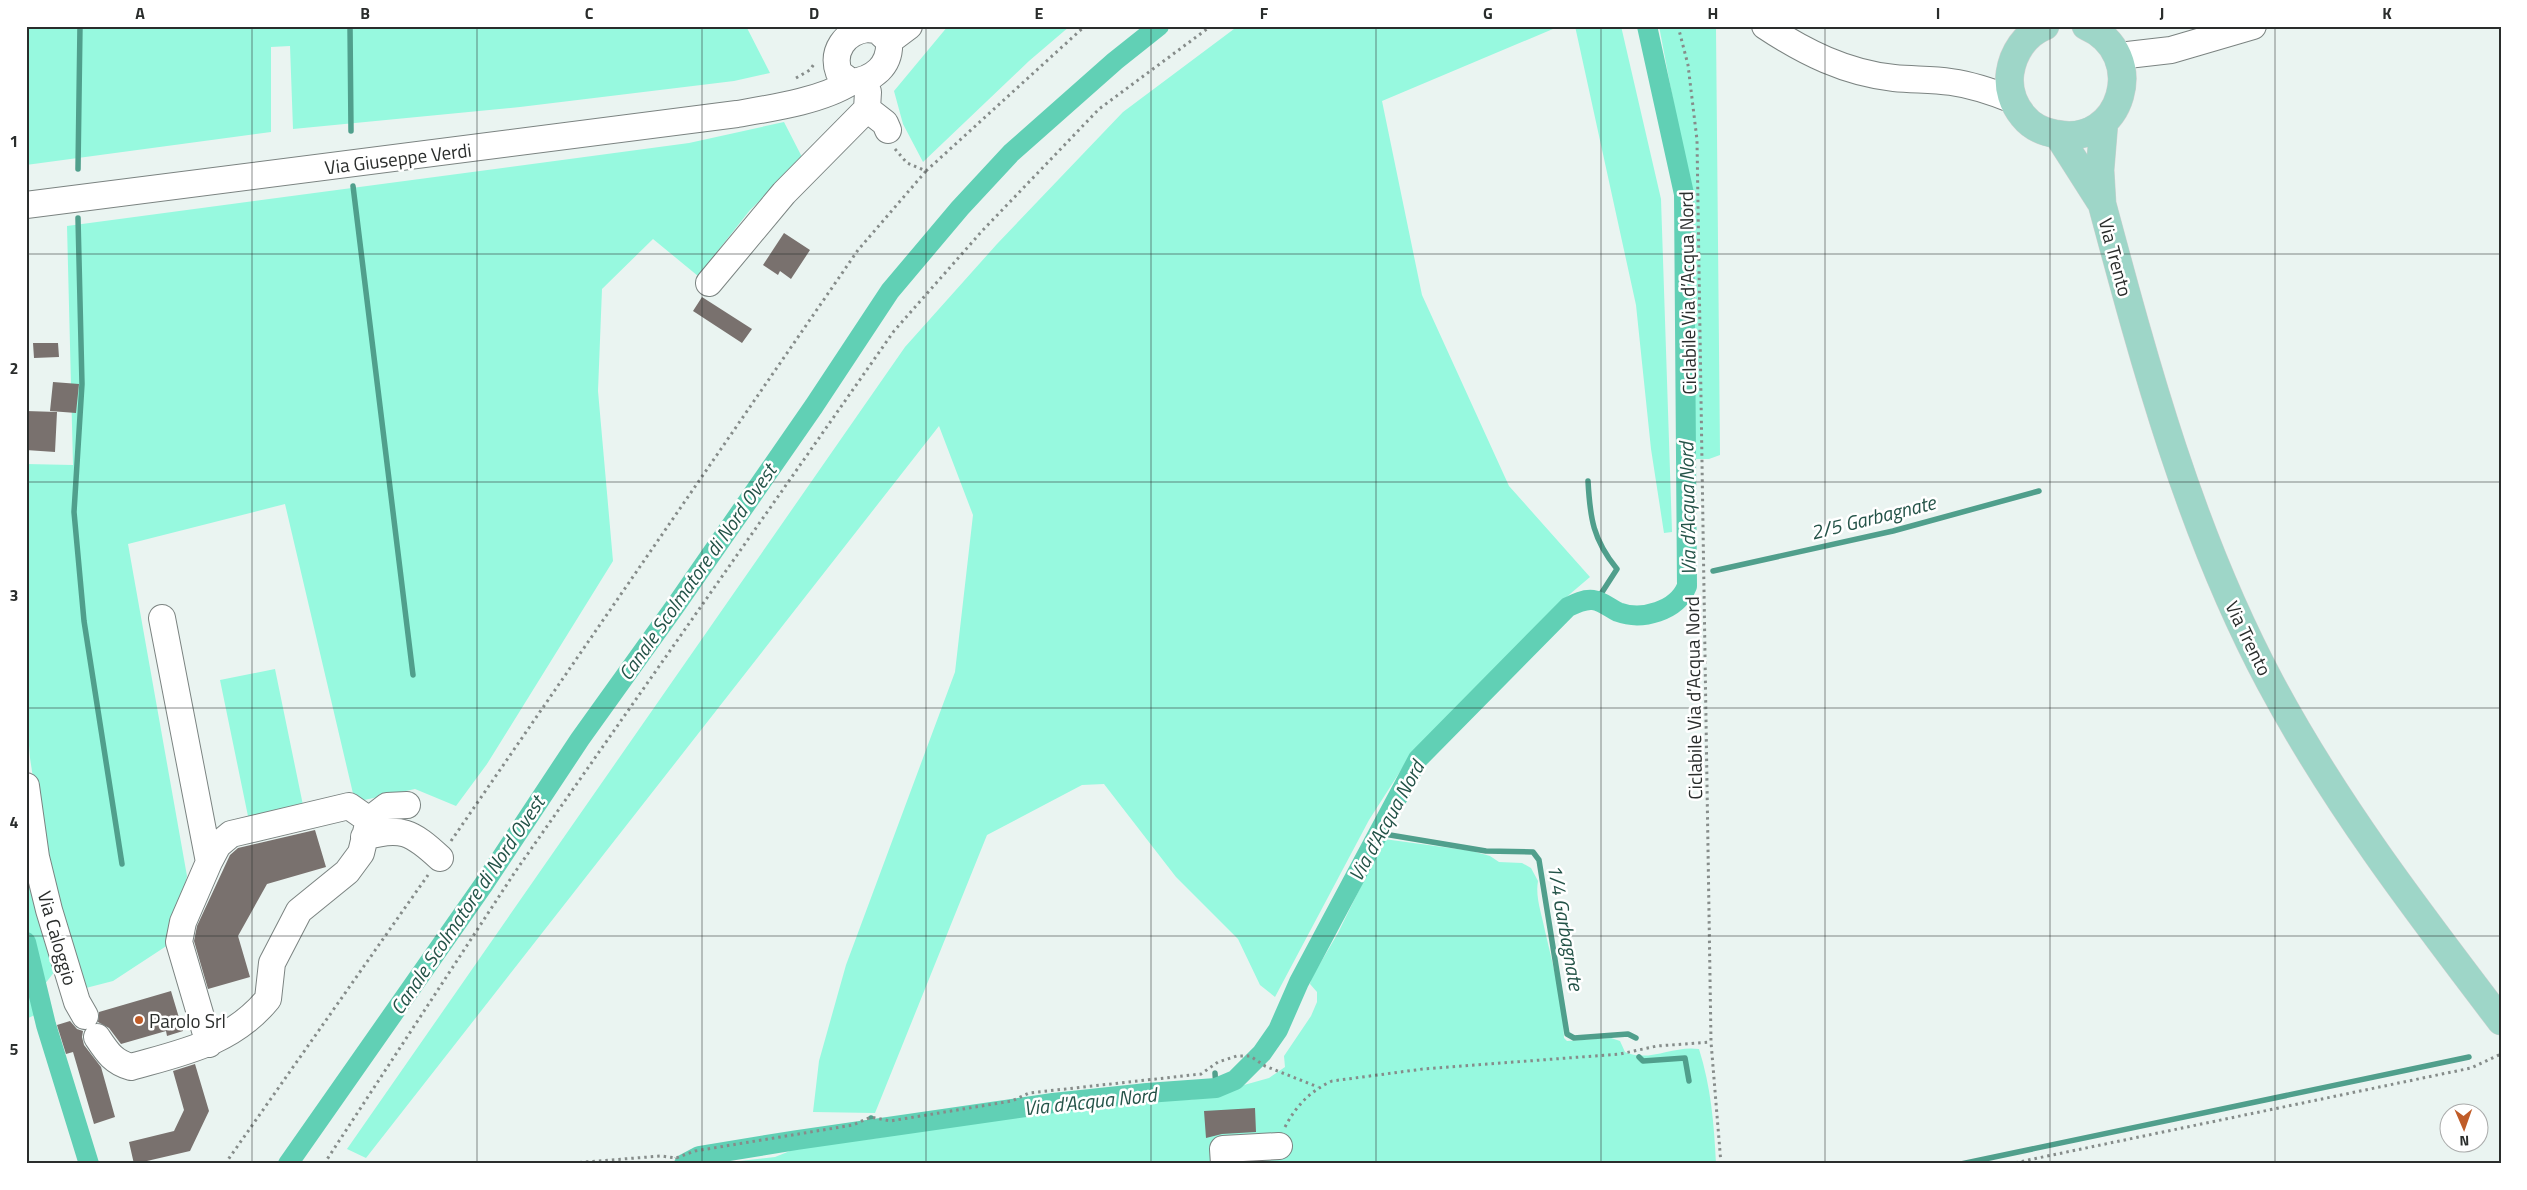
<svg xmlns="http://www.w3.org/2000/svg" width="2527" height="1190" font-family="'Titillium Web',sans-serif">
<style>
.green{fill:#97f9df}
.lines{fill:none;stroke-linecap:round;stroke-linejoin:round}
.stream{stroke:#509f8c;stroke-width:5.5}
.canal{stroke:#61d0b5;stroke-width:20}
.building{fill:#79716e}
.minor-casing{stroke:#7b8381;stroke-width:28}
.major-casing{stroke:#d0d1d1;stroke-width:29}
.path{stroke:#868c8a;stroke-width:3;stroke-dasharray:2.5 4;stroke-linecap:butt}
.minor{stroke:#fff;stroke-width:26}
.major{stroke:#9ed6c8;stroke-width:28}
.grid{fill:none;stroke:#2a2d2c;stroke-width:1;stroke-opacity:0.55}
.poi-dot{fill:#c05c28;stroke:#fff;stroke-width:2}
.labels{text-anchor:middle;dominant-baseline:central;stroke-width:5;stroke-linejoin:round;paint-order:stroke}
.street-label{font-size:19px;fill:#2a2d2c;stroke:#fff}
.poi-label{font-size:19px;fill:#2a2d2c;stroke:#fff;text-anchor:start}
.water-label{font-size:20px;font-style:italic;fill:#245348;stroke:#fff}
.neatline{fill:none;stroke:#2a2d2c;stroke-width:2}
.grid-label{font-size:16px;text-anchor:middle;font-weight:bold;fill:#2a2d2c}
</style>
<rect width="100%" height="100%" fill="#eaf4f1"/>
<!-- green -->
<path class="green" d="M26,26h720l24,47 -36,8 -214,26 -227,22 -3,-83 -19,1v85l-245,33z
M948,26h122l-41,35 -106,101 -20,-38 -9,-33z
M1238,26h322l-178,75 40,194 87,191 81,91 -20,17 -160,162 -41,64 -94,177 -15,-12 -22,-46 -62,-62 -72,-93 -22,1 -95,50 -112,278 -62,-1 6,-51 27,-96 109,-293 18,-157 -34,-89 -573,732 -19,-9 558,-802 92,-103 126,-132z
M1575,26h46l40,173 11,333 -8,1 -13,-84 -15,-144z
M1659,26h55l2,3 4,426 -11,4h-16l-2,-264z
M784,122l19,37 -53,51 -52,66 -45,-37 -51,50 -4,102 15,170 -126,203 -31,42 -41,-17 -60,13 -70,-298 -157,40 59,332 -16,67 -58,38 -31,8 -41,-158 -11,-73 -4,-52v-242l47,1 -6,-239 622,-83z
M275,669l29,141 -55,11 -29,-141z
M1384,839l88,12 18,5 9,6 23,1 9,5 7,13c-3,16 4,34 7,50 8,34 18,72 19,107l3,3 44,-3 9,3 5,11c24,11 48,-7 74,-3 12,38 15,75 17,115h-546v-3l-33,3h-424l62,-7 25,-10 78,-9 87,-17 161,-16 39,-7 25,2 44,-10 10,-5 25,-7 16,-11 -1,-11 27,-40 6,-14v-10l-7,-8 1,-5 27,-46z
M26,859l29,112 -14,18 5,21 -20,9z"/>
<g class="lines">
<!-- stream -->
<path class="stream" d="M350,26l1,105
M1639,26l11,10
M78,169l2,-143
M353,186l60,489
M78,218l4,166 -8,128 10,109 38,243
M1588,481c2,37 5,59 29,88l-20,31
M1713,571l180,-40 146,-40
M1687,574l5,-1
M1378,833l108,18 47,1 6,8 28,174 7,4 54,-4 8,4
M1639,1057l4,4 42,-3 4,23
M1215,1073l1,15
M871,1118l2,11
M1961,1164l508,-107"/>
<!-- canal -->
<path class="canal" d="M26,942l20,83 43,139
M288,1164l196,-280 96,-145 96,-134 138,-199 76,-115 70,-83 51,-55 104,-92 44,-35
M684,1164l15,-8 98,-16 256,-37 94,-10 69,-5 19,-8 27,-27 16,-23 21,-48 119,-223 150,-152c8,-4 16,-8 25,-7 9,1 17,8 25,12 24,9 59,-1 69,-26l-3,-392 -37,-168"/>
</g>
<!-- building -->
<path class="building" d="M784,233l26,17 -19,29 -11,-8 -2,4 -15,-10z
M702,297l50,32 -10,14 -49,-32z
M33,343h25l1,14 -25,1z
M53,382l26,2 -3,29 -26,-2z
M26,411l31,1 -2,40 -29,-2z
M315,830l11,37 -59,17 -29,52 12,41 -42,12 -14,-48 3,-15 33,-71 8,-7z
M171,991l12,40 -16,5 -1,-5 -45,13 -12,-16 -11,-6 1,-10z
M70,1021l7,8 6,2 -1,6 2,8 17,22 14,50 -21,7 -21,-72 -7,2 -9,-29z
M195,1064l14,47 -19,40 -56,13 -5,-22 45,-11 10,-21 -11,-39z
M1255,1108l1,24 -34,2 -16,4 -2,-27z"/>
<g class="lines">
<defs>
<path id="minor" d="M1765,26c39,26 81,47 129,52 19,2 38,1 57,4 22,3 42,10 62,18
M867,29l10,1 12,11c2,25 -16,39 -38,41l-12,-9c-8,-22 6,-41 28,-44z
M889,41l20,-15
M2119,56l52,-6 82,-24
M868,92l-1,17 18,14 3,7
M26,205l711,-91c35,-6 84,-13 114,-32
M709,283l75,-90 83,-84
M162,618l47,244
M26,786l10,71 13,53 28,92 8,14
M364,837c37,-11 48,-5 76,21
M97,1037c10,15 16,25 34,30 53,-15 101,-24 137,-68l4,-36 27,-52 48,-39 14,-19 8,-33 18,-14 20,-1
M209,1044l-30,-102 4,-20 26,-60 9,-17 13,-11 118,-28 20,14
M1224,1164l-1,-15 56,-3"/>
<path id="major" d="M2045,26c-20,8 -32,27 -35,47 -2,15 3,31 13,43 8,10 20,16 33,18 66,14 94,-80 30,-108
M2104,122l-4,48 2,34c44,164 88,328 168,478 65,122 148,230 231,339
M2058,135l42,66"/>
</defs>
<!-- minor casing -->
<use href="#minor" class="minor-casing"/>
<!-- major casing -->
<use href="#major" class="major-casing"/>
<!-- path -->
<path class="path" d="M1678,26l10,39 9,75 14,902 10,122
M796,78l14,-8 4,-6
M895,149l12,14 19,8 159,-145
M451,841l407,-591 68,-79
M1285,1127c11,-21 25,-36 47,-46l91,-12 197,-15 37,-8 54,-4
M225,1164l203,-289
M324,1164l191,-292 379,-541 88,-100 117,-122 112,-83
M560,1164l101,-8 15,2 19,-7 158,-26 18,-8 19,4 122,-20 17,-8 172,-19 17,-12 19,-6h13l15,10 53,21
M672,1164l4,-6
M2009,1164l462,-96 30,-14"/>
<!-- minor -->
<use href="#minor" class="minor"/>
<!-- major -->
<use href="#major" class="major"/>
</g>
<!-- grid -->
<path class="grid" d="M252,26v1138M477,26v1138M702,26v1138M926,26v1138M1151,26v1138M1376,26v1138M1601,26v1138M1825,26v1138M2050,26v1138M2275,26v1138M26,254h2475M26,482h2475M26,708h2475M26,936h2475"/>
<!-- markers -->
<circle class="poi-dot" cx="139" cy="1020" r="5"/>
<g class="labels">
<!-- street labels -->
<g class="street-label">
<text transform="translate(398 158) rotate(-7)">Via Giuseppe Verdi</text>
<text transform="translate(2116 257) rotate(75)">Via Trento</text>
<text transform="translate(1687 293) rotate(-91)">Ciclabile Via d’Acqua Nord</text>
<text transform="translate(2249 638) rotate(64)">Via Trento</text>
<text transform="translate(1693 698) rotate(-91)">Ciclabile Via d’Acqua Nord</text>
<text transform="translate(58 938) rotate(74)">Via Caloggio</text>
</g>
<!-- poi labels -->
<g class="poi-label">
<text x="149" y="1020">Parolo Srl</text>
</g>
<!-- water labels -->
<g class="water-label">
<text transform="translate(1687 509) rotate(-91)">Via d'Acqua Nord</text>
<text transform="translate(1873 517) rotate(-14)">2/5 Garbagnate</text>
<text transform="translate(697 572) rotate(-55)">Canale Scolmatore di Nord Ovest</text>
<text transform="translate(1386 821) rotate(-61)">Via d'Acqua Nord</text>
<text transform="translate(467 905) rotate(-56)">Canale Scolmatore di Nord Ovest</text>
<text transform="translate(1566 927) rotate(80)">1/4 Garbagnate</text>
<text transform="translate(1090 1101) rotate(-6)">Via d'Acqua Nord</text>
</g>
</g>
<!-- border -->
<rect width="2527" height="1190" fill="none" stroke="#ffffff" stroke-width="55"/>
<!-- north arrow -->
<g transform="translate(2464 1128) rotate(178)"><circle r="24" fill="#ffffff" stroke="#aaabab"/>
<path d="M0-4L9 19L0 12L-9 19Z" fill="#c05c28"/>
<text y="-8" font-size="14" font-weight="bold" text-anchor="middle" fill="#2a2d2c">N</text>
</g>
<rect x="28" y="28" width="2472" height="1134" class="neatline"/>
<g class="grid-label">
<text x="140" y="19">A</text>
<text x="365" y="19">B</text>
<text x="589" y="19">C</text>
<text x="814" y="19">D</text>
<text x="1039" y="19">E</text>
<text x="1264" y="19">F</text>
<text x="1488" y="19">G</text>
<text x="1713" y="19">H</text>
<text x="1938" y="19">I</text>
<text x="2162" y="19">J</text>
<text x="2387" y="19">K</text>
<text x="14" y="147">1</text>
<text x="14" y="374">2</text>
<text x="14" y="601">3</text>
<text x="14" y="828">4</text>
<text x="14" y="1055">5</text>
</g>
</svg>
